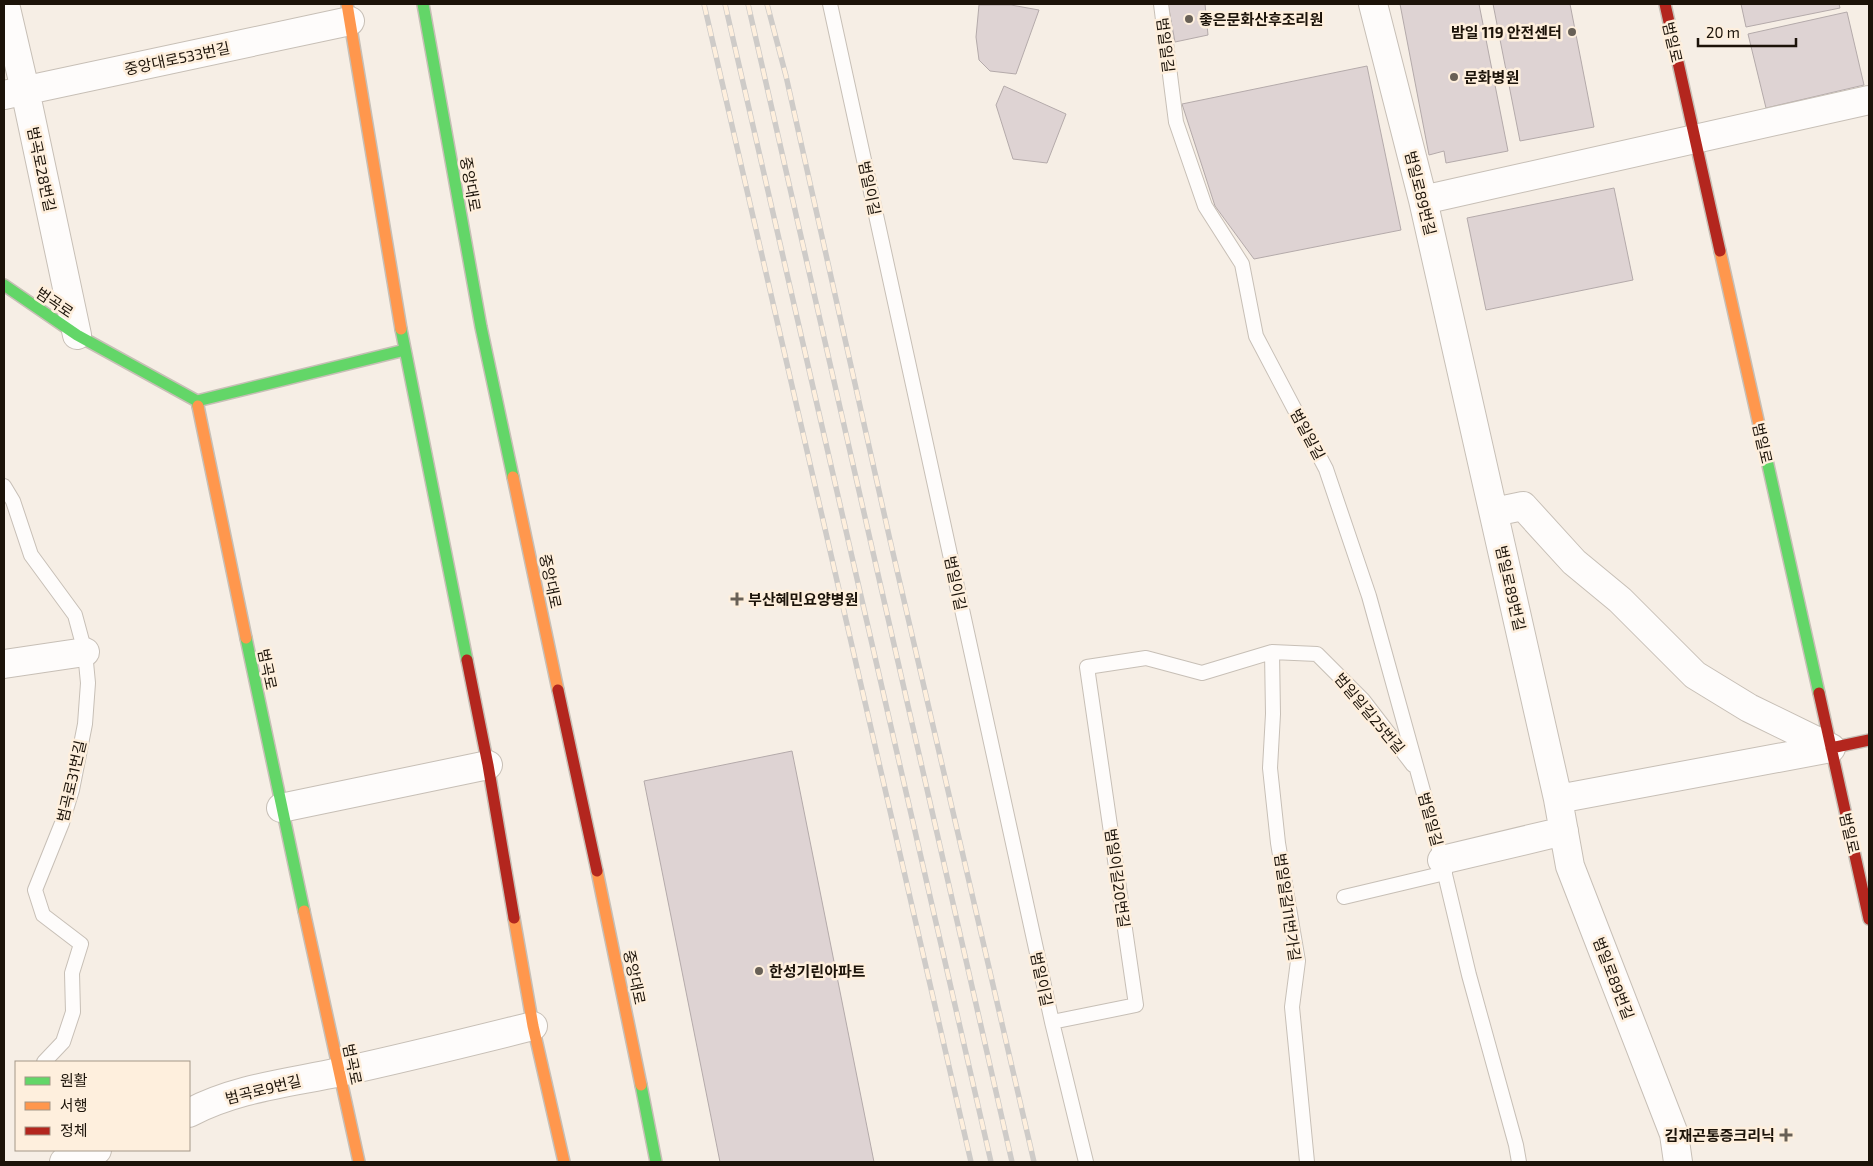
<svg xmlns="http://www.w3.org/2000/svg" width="1873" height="1166" font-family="'Exo 2','Noto Sans KR',sans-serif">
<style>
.building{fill:#ded3d3;stroke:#b4aaaa}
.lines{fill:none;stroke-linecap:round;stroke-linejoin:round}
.lane-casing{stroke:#c7bfb6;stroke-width:16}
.street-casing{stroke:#c7bfb6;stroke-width:30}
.fast-casing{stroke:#c7bfb6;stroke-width:14}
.slow-casing{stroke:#c7bfb6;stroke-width:14}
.jam-casing{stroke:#c7bfb6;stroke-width:14}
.lane{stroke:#fefcfb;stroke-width:14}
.street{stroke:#fefcfb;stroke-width:28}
.fast{stroke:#63d668;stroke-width:11}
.slow{stroke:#ff974d;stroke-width:11}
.jam{stroke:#b3261e;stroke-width:11}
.rail-casing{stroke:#cecbc8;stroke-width:5.5}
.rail{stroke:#feefdd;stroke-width:4;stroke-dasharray:11;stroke-linecap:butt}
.poi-dot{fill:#686056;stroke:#feefdd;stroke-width:2}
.labels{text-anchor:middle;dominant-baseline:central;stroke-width:5;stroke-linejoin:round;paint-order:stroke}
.poi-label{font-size:15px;font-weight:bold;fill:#1c1309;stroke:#feefdd;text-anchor:start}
.street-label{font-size:15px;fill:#1c1309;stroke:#feefdd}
</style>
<rect width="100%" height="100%" fill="#f6eee5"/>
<!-- building -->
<path class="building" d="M1168,4h37l3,31 -33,7z
M1400,4h79l29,147 -62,12 -2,-12 -15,4z
M1493,4h77l24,123 -74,14z
M1741,4h98l1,4 -94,19z
M979,5h32l28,5 -23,64 -26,-3 -11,-11 -3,-23z
M1847,12l17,73 -98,23 -18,-74z
M1367,66l34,164 -147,29 -39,-53 -33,-102z
M1004,86l62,28 -19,49 -34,-4 -17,-54z
M1614,188l19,92 -147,30 -19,-92z
M792,751l82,411h-154l-76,-381z"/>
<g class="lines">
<defs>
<path id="lane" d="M830,4l222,1018 34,140
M1161,4l15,118 29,84 37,58 14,72 70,133 43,127 69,249 31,130 47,170 3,17
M4,486l9,15 18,54 44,60 10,37 3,31 -3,41 -13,66 -10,33 -27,67 8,25 38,29 -9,29 1,39 -10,30 -19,20
M1272,652l1,62 -3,54 8,75 20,118 -6,46 15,155
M1344,897l101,-24
M1052,1022l84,-17 -49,-338 59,-9 56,15 70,-21 45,2 46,46 50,65"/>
<path id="street" d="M5,4l20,86 52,245
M1373,4l50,196 135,599 12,67 104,268 4,28
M4,95l346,-74
M1423,200l446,-100
M1494,512l29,-6 51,56 46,38 75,75 54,33 82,40
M4,664l81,-12
M1558,799l273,-51
M281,808l207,-43
M1442,860l122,-29
M189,1113c47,-25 100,-30 151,-41 64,-14 129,-30 193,-46
M64,1162l33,-12"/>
<path id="fast" d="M423,4l58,323 32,150
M4,285l73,50 120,66 1,5
M401,329l66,331
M197,401l208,-51
M1764,447l55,246
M246,638l58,273
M641,1085l15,77"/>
<path id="slow" d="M347,4l54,325
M1720,251l44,196
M198,406l48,232
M513,477l45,213
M597,871l44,214
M304,911l55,251
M514,918l19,108 31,136"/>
<path id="jam" d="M1665,4l55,247
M467,660l21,105 26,153
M558,690l39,181
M1819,693l50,226
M1831,748l38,-8"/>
</defs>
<!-- lane casing -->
<use href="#lane" class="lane-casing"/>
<!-- street casing -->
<use href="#street" class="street-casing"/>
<!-- fast casing -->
<use href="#fast" class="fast-casing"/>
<!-- slow casing -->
<use href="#slow" class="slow-casing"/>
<!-- jam casing -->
<use href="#jam" class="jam-casing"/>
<!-- lane -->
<use href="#lane" class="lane"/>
<!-- street -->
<use href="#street" class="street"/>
<!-- fast -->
<use href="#fast" class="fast"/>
<!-- slow -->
<use href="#slow" class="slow"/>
<!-- jam -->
<use href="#jam" class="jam"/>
<defs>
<path id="rail" d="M704,4l267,1158
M725,4l266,1158
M748,4l264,1158
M767,4l19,72 104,464 144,622"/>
</defs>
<!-- rail casing -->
<use href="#rail" class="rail-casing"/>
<!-- rail -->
<use href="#rail" class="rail"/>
</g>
<!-- markers -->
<g class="poi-dot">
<circle cx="1189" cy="19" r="5"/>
<circle cx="1572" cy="32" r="5"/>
<circle cx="1454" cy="77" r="5"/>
<path d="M734.5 591.5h5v5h5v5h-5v5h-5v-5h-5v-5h5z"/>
<circle cx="759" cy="971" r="5"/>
<path d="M1783.5 1127.5h5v5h5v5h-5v5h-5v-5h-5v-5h5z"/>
</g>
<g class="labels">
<!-- poi labels -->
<g class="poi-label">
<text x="1199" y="19">좋은문화산후조리원</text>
<text x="1562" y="32" text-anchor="end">밤일 119 안전센터</text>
<text x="1464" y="77">문화병원</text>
<text x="748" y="599">부산혜민요양병원</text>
<text x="769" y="971">한성기린아파트</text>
<text x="1775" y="1135" text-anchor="end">김재곤통증크리닉</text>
</g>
<!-- street labels -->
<g class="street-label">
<text transform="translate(1673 42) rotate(77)">범일로</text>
<text transform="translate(1166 45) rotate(83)">범일일길</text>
<text transform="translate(177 58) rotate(-12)">중앙대로533번길</text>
<text transform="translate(42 169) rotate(78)">범곡로28번길</text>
<text transform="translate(471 184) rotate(80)">중앙대로</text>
<text transform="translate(870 188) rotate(78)">범일이길</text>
<text transform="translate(1421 193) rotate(76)">범일로89번길</text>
<text transform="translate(55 302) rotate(34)">범곡로</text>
<text transform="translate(1308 434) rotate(62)">범일일길</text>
<text transform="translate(1763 443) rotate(77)">범일로</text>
<text transform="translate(551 581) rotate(78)">중앙대로</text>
<text transform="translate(956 583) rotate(78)">범일이길</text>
<text transform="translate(1511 588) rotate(77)">범일로89번길</text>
<text transform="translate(268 669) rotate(78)">범곡로</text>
<text transform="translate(1370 713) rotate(50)">범일일길25번길</text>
<text transform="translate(71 781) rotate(-77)">범곡로31번길</text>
<text transform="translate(1431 819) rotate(75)">범일일길</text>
<text transform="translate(1850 833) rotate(77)">범일로</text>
<text transform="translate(1118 878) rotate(82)">범일이길20번길</text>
<text transform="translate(1288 907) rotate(82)">범일일길11번가길</text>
<text transform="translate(635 977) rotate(78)">중앙대로</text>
<text transform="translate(1614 978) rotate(69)">범일로89번길</text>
<text transform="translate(1042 979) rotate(78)">범일이길</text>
<text transform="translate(353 1064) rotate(78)">범곡로</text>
<text transform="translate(263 1089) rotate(-14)">범곡로9번길</text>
</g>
</g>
<!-- border -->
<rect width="1873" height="1166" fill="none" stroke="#1c1309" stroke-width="10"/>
<!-- legend -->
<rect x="15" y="1061" width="175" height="90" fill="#feefdd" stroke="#a49788"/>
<rect x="25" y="1077" width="25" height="8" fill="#63d668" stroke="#a49788"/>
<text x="60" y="1086" font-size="15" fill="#1c1309">원활</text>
<rect x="25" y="1102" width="25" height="8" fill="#ff974d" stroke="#a49788"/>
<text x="60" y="1111" font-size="15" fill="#1c1309">서행</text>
<rect x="25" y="1127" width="25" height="8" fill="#b3261e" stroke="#a49788"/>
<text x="60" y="1136" font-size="15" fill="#1c1309">정체</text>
<!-- scale -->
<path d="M1698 38v8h98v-8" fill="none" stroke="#1c1309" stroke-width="2.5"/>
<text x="1706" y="38" font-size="15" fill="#1c1309" stroke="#feefdd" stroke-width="4" paint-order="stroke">20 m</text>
</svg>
